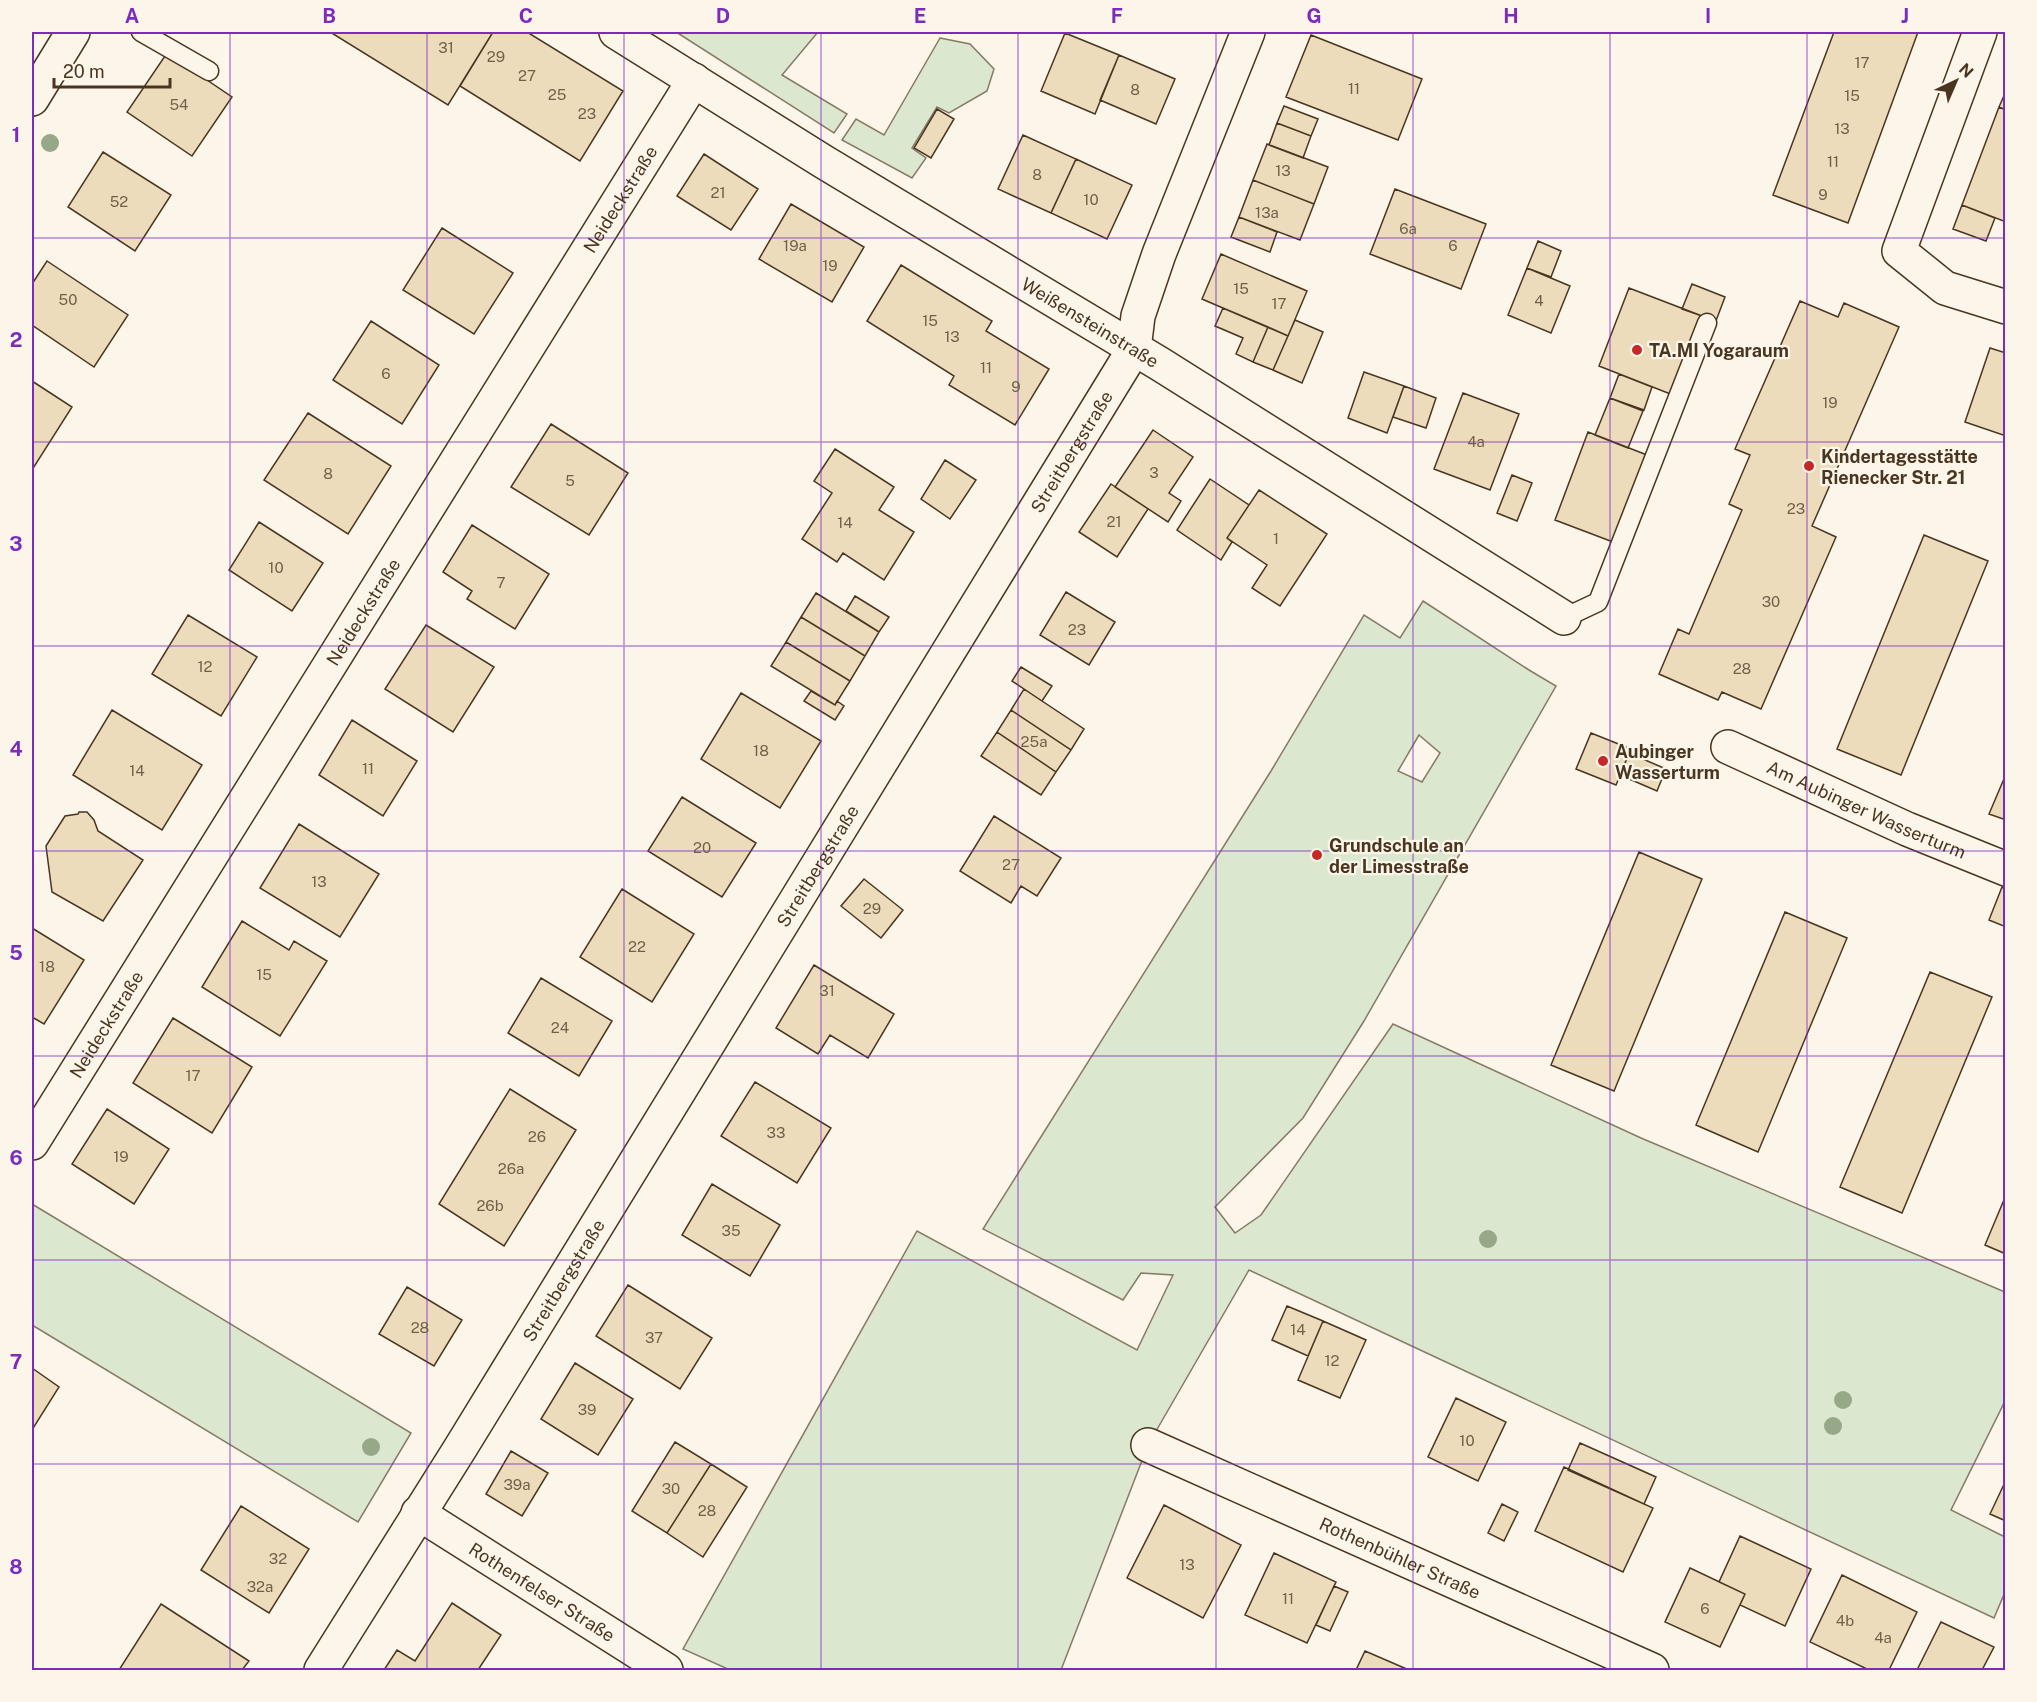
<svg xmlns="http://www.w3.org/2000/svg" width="2037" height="1702" font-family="'Public Sans',sans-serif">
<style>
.green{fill:#dce7d0;stroke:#887966;stroke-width:1.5;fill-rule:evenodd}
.building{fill:#ecdcbc;stroke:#4a3520;stroke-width:1.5}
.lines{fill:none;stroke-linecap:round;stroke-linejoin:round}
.service-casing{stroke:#4a3520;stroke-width:21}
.minor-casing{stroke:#4a3520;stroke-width:36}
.service{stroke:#fbf6e9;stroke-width:18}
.minor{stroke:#fbf6e9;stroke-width:33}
.tree{fill:#96a887}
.grid{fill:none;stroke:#7b2cbf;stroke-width:1.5;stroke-opacity:0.55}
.poi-dot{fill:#c62828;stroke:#fbf6e9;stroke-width:2}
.labels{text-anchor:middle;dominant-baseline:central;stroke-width:4.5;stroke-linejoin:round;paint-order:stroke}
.number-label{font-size:15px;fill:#725f47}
.street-label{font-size:18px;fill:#4a3520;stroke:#fbf6e9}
.poi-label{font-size:18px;font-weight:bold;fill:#4a3520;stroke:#fbf6e9;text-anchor:start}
.neatline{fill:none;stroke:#7b2cbf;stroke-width:2}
.grid-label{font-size:20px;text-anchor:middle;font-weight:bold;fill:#7b2cbf}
</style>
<rect width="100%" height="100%" fill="#fbf6e9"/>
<!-- green -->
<path class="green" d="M676,32h142l-36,43 65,39 -13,19z
M940,38l30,6 24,25 -7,22 -38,22 -12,-6 -25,41 14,10 -14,20 -70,-38 14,-21 28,16z
M1423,601l106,69 27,16 -192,335 -61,97 -88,89 20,26 26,-18 132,-191 248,114 364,154v109l-54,109 54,27v55l-11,26 -745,-348 -101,175 -87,225h-331l-47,-21 234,-418 220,119 36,-75 -32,-2 -18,27 -140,-71 288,-458 93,-156 36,23zM1419,735l21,18 -18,29 -24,-11z
M32,1204l379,229 -53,89 -326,-197z"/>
<!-- building -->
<path class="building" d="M330,32h163l-45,73z
M493,32h34l96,59 -43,70 -120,-75z
M1834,32h84l-70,191 -75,-28z
M1065,33l54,22 -24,59 -54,-23z
M1311,35l111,44 -24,61 -112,-43z
M167,53l65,44 -40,59 -65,-44z
M1119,55l56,24 -19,45 -56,-24z
M2006,91v19l-7,-3z
M1284,106l34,13 -7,17 -34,-13z
M1999,107l7,3v112l-44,-17z
M937,109l17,10 -23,39 -17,-10z
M1277,123l34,13 -8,22 -34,-13z
M1023,135l53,24 -25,54 -53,-24z
M1267,144l61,23 -14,37 -61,-24z
M103,152l68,43 -36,56 -67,-44z
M704,154l54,35 -27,41 -54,-34z
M1076,159l56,26 -25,54 -56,-26z
M1253,180l61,24 -14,36 -61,-23z
M1395,189l91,35 -25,65 -91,-35z
M791,204l73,43 -32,55 -73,-43z
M1962,205l33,13 -9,23 -33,-12z
M1239,217l38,15 -7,20 -39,-15z
M442,228l71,45 -39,61 -71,-44z
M1538,241l23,10 -10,26 -24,-9z
M1221,254l86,37 -19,45 -86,-37z
M47,261l81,54 -34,52 -62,-42v-41z
M901,265l91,56 -6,10 63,38 -34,56 -66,-40 5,-9 -87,-55z
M1527,268l43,18 -19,47 -43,-18z
M1692,284l33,13 -11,29 -12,-10 -20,-7z
M1629,288l73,28 -29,79 -74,-29z
M1800,301l38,16 6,-14 55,24 -87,199 24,11 -75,172 -39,-17 -4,8 -59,-26 19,-45 11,5 53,-124 -13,-6 21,-49 -15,-6z
M1223,308l45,19 -15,35 -17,-8 7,-16 -28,-12z
M1295,320l28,12 -21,51 -29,-13z
M371,321l68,44 -37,59 -69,-44z
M1268,327l20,9 -15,34 -20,-8z
M1990,348l16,5v83l-41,-14z
M1364,372l40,14 -17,47 -39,-15z
M1619,374l33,13 -8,23 -34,-12z
M32,381l40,26 -40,63z
M1404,386l32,12 -10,30 -33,-11z
M1463,393l56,21 -29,76 -56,-21z
M1610,398l33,13 -15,37 -33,-13z
M308,413l83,53 -43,68 -84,-54z
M551,424l77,49 -39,62 -78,-48z
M1153,430l40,27 -24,36 12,8 -13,21 -53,-35z
M1588,432l59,23 -34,87 -58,-22z
M835,449l59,38 -15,23 35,22 -30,48 -41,-27 -6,9 -35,-23 30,-46 -18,-12z
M945,460l31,20 -26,39 -29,-20z
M1512,475l20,8 -15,38 -20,-8z
M1210,479l39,26 -22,33 5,4 -11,18 -44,-30z
M1111,484l37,25 -31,48 -38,-25z
M1259,490l68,44 -47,72 -28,-18 15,-23 -40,-27z
M259,522l64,41 -31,48 -63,-41z
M472,525l77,49 -34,55 -48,-30 5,-8 -29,-19z
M1924,535l64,26 -87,214 -64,-26z
M1066,592l49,30 -26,43 -49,-30z
M816,593l63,39 -14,24 -64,-39z
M855,596l34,21 -10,15 -33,-21z
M188,615l69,42 -36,59 -69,-42z
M801,617l64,39 -15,25 -64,-39z
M426,625l68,42 -41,65 -68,-43z
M786,642l64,39 -15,24 -64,-39z
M1021,667l31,19 -10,15 -30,-20z
M1024,689l60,40 -13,21 -60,-40z
M811,691l24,14 2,-4 7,5 -9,14 -31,-19z
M741,693l80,48 -41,67 -79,-49z
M112,710l90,55 -40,65 -89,-55z
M1011,710l60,40 -15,22 -59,-40z
M352,720l65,41 -34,55 -64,-41z
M997,732l59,40 -15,23 -60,-39z
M1591,733l40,16 -15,36 -40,-16z
M1629,753l37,16 -9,22 -37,-16z
M2006,774v46l-17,-6z
M682,797l74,46 -34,54 -74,-46z
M79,812h8l7,8 4,11 45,29 -40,61 -51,-29 -6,-46 19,-30 13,-2z
M994,816l67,42 -24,38 -16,-10 -10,17 -51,-32z
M299,824l80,50 -39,63 -80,-49z
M1639,852l63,27 -88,212 -63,-26z
M864,879l39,31 -22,28 -40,-32z
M2002,887l4,2v38l-17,-7z
M622,889l72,45 -42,68 -72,-45z
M1785,912l62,26 -89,214 -62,-27z
M242,921l47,29 5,-9 33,20 -47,75 -78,-49z
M32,928l52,32 -40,64 -12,-7z
M814,965l80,49 -26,44 -38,-23 -12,19 -42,-26z
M1930,972l62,25 -90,216 -62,-26z
M541,978l71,43 -33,55 -71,-43z
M173,1018l79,49 -40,66 -79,-50z
M755,1082l76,46 -34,55 -76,-47z
M510,1089l66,41 -72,116 -65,-42z
M107,1109l62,40 -35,55 -62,-40z
M712,1184l68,41 -30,51 -68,-41z
M2006,1195v59l-21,-9z
M628,1285l84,53 -32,51 -84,-53z
M407,1287l55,33 -28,46 -55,-32z
M1287,1306l36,15 -15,35 -36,-16z
M1323,1321l43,19 -26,58 -42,-18z
M575,1363l58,36 -35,56 -57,-36z
M32,1368l27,19 -27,43z
M1456,1398l50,24 -28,59 -50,-24z
M675,1442l36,22 -44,69 -35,-22z
M1580,1443l76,34 -12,27 -76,-34z
M511,1451l37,22 -26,43 -36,-22z
M711,1464l36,23 -44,70 -36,-24z
M1564,1467l89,41 -30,64 -88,-41z
M2006,1480v41l-16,-7z
M1502,1504l16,8 -14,29 -16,-8z
M1164,1505l77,40 -38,73 -76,-40z
M241,1506l68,43 -40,64 -68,-43z
M1740,1536l71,33 -26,57 -45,-21 5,-11 -26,-12z
M1274,1553l62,29 -29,61 -62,-28z
M1690,1568l55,26 -25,53 -55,-25z
M1842,1575l75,37 -28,58h-20l-59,-28z
M1334,1586l14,6 -18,39 -14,-6z
M452,1603l49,32 -23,35h-94l13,-20 18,11z
M161,1604l88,57 -7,9h-123z
M1941,1622l53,25 -12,23h-65z
M1365,1651l44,19h-53z"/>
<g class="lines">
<defs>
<path id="service" d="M141,32l68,39
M1564,618l34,-16 109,-279"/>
<g id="minor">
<path id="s1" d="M616,32l208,130 336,202 404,254"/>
<path d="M1980,32l-81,219 46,37 61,19"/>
<path d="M32,99l41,-67"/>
<path id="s2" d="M1728,747l179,82 99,40"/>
<path id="s3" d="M32,1143l662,-1063"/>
<path id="s4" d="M1148,1445l504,225"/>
<path id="s5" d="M418,1513l248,157"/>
<path id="s6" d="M321,1670l140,-223 673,-1098 4,-33 21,-62 89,-222"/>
</g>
</defs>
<!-- service casing -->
<use href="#service" class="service-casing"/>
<!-- minor casing -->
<use href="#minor" class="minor-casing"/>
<!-- service -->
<use href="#service" class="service"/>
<!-- minor -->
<use href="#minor" class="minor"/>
</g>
<!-- trees -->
<g class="tree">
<circle cx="50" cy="143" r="9"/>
<circle cx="1488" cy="1239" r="9"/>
<circle cx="1843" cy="1400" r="9"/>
<circle cx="1833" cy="1426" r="9"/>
<circle cx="371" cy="1447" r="9"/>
</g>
<!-- grid -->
<path class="grid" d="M230,32v1638M427,32v1638M624,32v1638M821,32v1638M1018,32v1638M1216,32v1638M1413,32v1638M1610,32v1638M1807,32v1638M32,238h1974M32,442h1974M32,646h1974M32,851h1974M32,1056h1974M32,1260h1974M32,1464h1974"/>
<!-- markers -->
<g class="poi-dot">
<circle cx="1637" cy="350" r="6"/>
<circle cx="1809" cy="466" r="6"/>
<circle cx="1603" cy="761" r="6"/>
<circle cx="1317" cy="855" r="6"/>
</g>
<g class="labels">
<!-- number labels -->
<g class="number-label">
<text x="446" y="47">31</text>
<text x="496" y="56">29</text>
<text x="1862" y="62">17</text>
<text x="527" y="75">27</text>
<text x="1354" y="88">11</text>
<text x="1135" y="89">8</text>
<text x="557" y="94">25</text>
<text x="1852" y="95">15</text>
<text x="179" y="104">54</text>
<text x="587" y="113">23</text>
<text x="1842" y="128">13</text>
<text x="1833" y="161">11</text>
<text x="1283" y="170">13</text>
<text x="1037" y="174">8</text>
<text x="718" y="192">21</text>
<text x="1823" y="194">9</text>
<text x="1091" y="199">10</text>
<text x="119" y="201">52</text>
<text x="1267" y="212">13a</text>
<text x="1408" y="228">6a</text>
<text x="795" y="245">19a</text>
<text x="1453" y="245">6</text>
<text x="830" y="265">19</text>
<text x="1241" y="288">15</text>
<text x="68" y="299">50</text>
<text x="1539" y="300">4</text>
<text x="1279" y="303">17</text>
<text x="930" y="320">15</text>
<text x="952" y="336">13</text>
<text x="986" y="367">11</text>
<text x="386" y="373">6</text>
<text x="1016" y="386">9</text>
<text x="1830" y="402">19</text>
<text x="1476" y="441">4a</text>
<text x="1154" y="472">3</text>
<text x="328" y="473">8</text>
<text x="570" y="480">5</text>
<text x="1796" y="508">23</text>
<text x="1114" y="521">21</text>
<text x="845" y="522">14</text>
<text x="1276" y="538">1</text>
<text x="276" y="567">10</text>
<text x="501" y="582">7</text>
<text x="1771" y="601">30</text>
<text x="1077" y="629">23</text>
<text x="205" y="666">12</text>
<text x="1742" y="668">28</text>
<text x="1034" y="741">25a</text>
<text x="761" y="750">18</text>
<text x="368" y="768">11</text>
<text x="137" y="770">14</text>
<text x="702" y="847">20</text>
<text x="1011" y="864">27</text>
<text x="319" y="881">13</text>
<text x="872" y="908">29</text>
<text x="637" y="946">22</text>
<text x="47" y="966">18</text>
<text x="264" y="974">15</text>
<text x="827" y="990">31</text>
<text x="560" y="1027">24</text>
<text x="193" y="1075">17</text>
<text x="776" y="1132">33</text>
<text x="537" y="1136">26</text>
<text x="121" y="1156">19</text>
<text x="511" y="1168">26a</text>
<text x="490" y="1205">26b</text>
<text x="731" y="1230">35</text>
<text x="420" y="1327">28</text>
<text x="1298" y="1329">14</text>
<text x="654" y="1337">37</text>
<text x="1332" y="1360">12</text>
<text x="587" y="1409">39</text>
<text x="1467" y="1440">10</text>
<text x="517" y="1484">39a</text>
<text x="671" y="1488">30</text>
<text x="707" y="1510">28</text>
<text x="278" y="1558">32</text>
<text x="1187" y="1564">13</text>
<text x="260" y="1586">32a</text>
<text x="1288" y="1598">11</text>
<text x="1705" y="1608">6</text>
<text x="1845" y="1620">4b</text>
<text x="1883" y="1637">4a</text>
</g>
<!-- street labels -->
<g class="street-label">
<text stroke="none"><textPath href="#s3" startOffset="1112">Neideckstraße</textPath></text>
<text stroke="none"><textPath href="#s1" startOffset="556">Weißensteinstraße</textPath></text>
<text stroke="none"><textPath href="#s6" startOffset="1431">Streitbergstraße</textPath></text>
<text stroke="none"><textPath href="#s3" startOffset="626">Neideckstraße</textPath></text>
<text stroke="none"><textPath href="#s2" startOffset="152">Am Aubinger Wasserturm</textPath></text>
<text stroke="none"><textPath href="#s6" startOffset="945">Streitbergstraße</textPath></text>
<text stroke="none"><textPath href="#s3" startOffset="140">Neideckstraße</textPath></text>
<text stroke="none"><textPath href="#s6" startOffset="459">Streitbergstraße</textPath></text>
<text stroke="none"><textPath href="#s4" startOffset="276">Rothenbühler Straße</textPath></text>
<text stroke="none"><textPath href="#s5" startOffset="147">Rothenfelser Straße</textPath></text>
</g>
<!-- poi labels -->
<g class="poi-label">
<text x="1649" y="350">TA.MI Yogaraum</text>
<text x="1821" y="456">Kindertagesstätte<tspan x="1821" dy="21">Rienecker Str. 21</tspan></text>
<text x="1615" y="751">Aubinger<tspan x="1615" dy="21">Wasserturm</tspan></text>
<text x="1329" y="845">Grundschule an<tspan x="1329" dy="21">der Limesstraße</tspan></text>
</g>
</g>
<!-- border -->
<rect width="2037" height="1702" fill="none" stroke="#fbf6e9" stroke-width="66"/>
<!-- north arrow -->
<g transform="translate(1956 81) rotate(44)" stroke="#fbf6e9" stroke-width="4.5" paint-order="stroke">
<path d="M0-4.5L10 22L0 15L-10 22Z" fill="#4a3520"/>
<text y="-9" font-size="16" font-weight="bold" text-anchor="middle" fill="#4a3520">N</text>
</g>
<!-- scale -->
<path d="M54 78v9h116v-9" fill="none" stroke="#4a3520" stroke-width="3"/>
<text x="63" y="78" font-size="18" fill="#4a3520" stroke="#fbf6e9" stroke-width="4.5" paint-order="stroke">20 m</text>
<rect x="33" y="33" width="1971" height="1636" class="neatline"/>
<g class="grid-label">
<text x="132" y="23">A</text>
<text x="329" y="23">B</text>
<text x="526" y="23">C</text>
<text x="723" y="23">D</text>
<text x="920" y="23">E</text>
<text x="1117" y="23">F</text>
<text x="1314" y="23">G</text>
<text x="1511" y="23">H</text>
<text x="1708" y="23">I</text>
<text x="1905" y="23">J</text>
<text x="16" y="142">1</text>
<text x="16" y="347">2</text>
<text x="16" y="551">3</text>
<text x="16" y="756">4</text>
<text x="16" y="960">5</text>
<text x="16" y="1165">6</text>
<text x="16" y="1369">7</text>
<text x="16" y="1574">8</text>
</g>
</svg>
